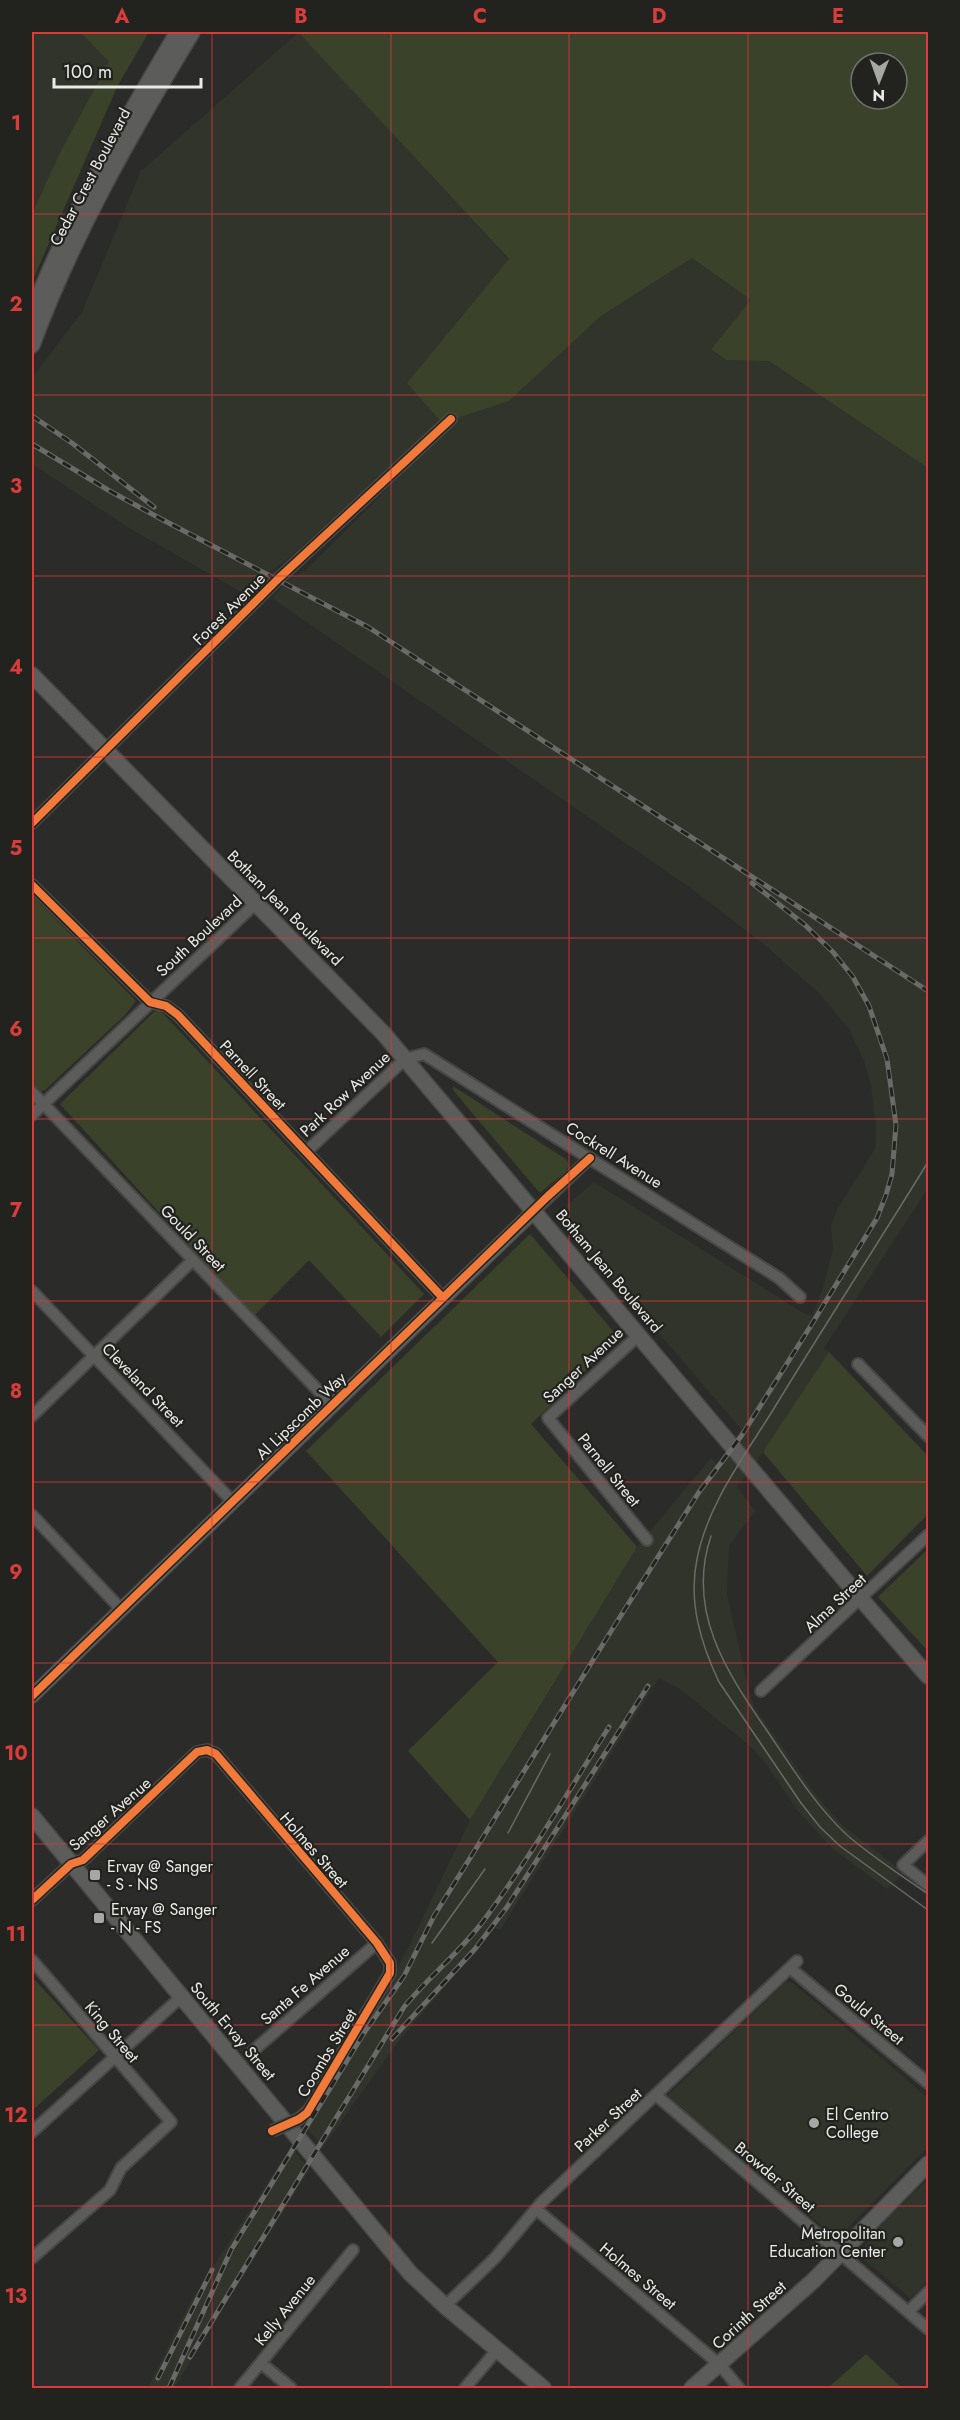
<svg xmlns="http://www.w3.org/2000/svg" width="960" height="2420" font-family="Jost,sans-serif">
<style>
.built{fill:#31342b}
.green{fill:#3b422a;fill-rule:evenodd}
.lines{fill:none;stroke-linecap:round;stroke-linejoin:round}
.minor-casing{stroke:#474845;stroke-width:14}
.tertiary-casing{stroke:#474845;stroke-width:16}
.secondary-casing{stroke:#474845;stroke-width:18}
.minor{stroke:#5c5c5b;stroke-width:10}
.tertiary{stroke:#5c5c5b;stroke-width:14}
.secondary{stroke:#5c5c5b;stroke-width:15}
.tram{stroke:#6a6a69;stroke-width:1.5}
.rail-casing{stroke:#6a6a69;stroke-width:5}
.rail{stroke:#22231f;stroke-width:3;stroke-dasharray:9;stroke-linecap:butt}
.minor-bridge-casing{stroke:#474845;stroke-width:14;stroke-linecap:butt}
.minor-bridge{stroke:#5c5c5b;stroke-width:10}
.cycleway-casing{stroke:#22231f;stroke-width:11}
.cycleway{stroke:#f17a3a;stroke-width:8}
.grid{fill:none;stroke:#d83c3b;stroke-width:1.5;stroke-opacity:0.55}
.poi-dot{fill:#a7a8a5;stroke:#22231f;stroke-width:2}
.labels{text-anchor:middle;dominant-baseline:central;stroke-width:4.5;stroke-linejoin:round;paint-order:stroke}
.street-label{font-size:16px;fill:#eaebe8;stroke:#22231f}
.poi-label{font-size:16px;fill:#eaebe8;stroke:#22231f;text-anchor:start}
.neatline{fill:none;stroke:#d83c3b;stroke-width:2}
.grid-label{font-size:20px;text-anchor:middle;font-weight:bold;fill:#d83c3b}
</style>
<rect width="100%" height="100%" fill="#2b2c29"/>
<!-- built -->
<path class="built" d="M32,32h48l29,30 -77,152z
M299,32l210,228 -101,123 34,40 -39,31 -113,103 -47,36 -112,-64 -99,-65v-86l50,-66 59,-141z
M692,258l59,42 -40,49 15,11 43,1 159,107v720l-104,160 5,4 -56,87 -36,48 18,24 -26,35 -2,48 22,98 6,16 63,90 25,28 62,47 -18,16 -55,-41 -34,-37 -32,-47 -16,-18 -70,-57 -21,-11 -159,252 -5,-2 -98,115 -74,104 -18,-21 102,-176 63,-130 167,-273 74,-89 6,6 24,-35 -184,-215 37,-32 208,130 10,4 12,-31 9,-36 -2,-23 6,-16 39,-63v-24l-5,-38 -7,-24 -15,-32 -29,-35 -54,-48 -74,-57 -420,-291 17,-18 17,-10 153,-153 50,-16 92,-85z
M786,1982l7,1 135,115v49l-82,83 -9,2 -9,-1 -159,-133v-4z
M291,2147l18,23 -135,218h-26l44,-89z
M928,2179v102l-18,17 -51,-43 18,-27z"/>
<!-- green -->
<path class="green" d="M80,32h69l-31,53 -86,197v-68l28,-61 49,-91z
M298,32h630v436l-159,-107 -43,-1 -15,-11 40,-49 -59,-42 -91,58 -92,85 -67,22 -35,-40 102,-124zM861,63h36v36h-36z
M32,895l104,106 -11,14 -80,75 -4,1 -9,-8z
M158,1008l266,286 -43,43 -72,-77 -55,56 -194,-212z
M453,1086l114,74 2,6 -4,6 -24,20 -3,-1 -85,-101z
M530,1234l89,104 -88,86 106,123 -167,273 -62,-69 90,-89 -192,-211z
M829,1352l99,104v58l-61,62 -104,-124z
M928,1549v102l-50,-54z
M32,1977l67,73 -64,58 -3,-4z
M866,2354l36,34h-74z"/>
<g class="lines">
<defs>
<path id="minor" d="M32,823l246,-244 173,-160
M32,885l118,117 16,4 12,9 265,283
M32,1092l300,313
M32,1115l224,-212
M307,1151l98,-92 19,-5 355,224 21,19
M534,1211l56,-53
M32,1291l200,210
M639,1335l-91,83 99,122
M858,1364l70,72
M32,1416l161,-156
M32,1515l88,93
M761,1691l167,-156
M928,1841l-25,24 25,20
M32,1900l39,-36 12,-4 114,-108 10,-2 9,4 161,189 13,20v10l-81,137 -10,9
M32,1960l139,162 -50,46 -11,22 -78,68
M790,1968l138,115
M253,2051l124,-108
M656,2095l272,234
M32,2132l149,-135
M536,2209l184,156 19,23
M445,2306l50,-48 47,-56 255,-241
M908,2312l20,-20
M261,2363l30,25
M240,2388l113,-138
M465,2388l32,-38"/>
<path id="tertiary" d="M32,1696l502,-485"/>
<path id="secondary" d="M32,313c39,-99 92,-190 146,-281
M32,345c41,-111 99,-212 160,-313
M32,675l351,358 478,566 67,77
M32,1816l378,457 35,33 98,82
M692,2388l121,-107 115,-117"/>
</defs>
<!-- minor casing -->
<use href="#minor" class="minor-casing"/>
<!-- tertiary casing -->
<use href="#tertiary" class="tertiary-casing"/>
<!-- secondary casing -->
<use href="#secondary" class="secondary-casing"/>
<!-- minor -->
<use href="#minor" class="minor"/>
<!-- tertiary -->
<use href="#tertiary" class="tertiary"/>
<!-- secondary -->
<use href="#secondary" class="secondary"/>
<!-- tram -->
<path class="tram" d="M928,1162c-51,83 -104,164 -155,248 -29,47 -65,93 -76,149 -9,43 4,85 22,123l82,121 19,24 20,19 88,64
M711,1536c-27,80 21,143 63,205 22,33 44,67 73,94 25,22 54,40 81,59
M508,1833l42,-79
M432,1943l53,-74"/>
<defs>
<path id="rail" d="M32,416l40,27 82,64
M32,444l76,46 55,30 205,107 560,364
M392,2039l83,-90 32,-42 141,-221
M190,2357l214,-350c26,-32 59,-57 83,-91 44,-60 82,-126 122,-189
M158,2378l54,-108
M169,2388l62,-138 133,-217 40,-57 30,-60 174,-280 91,-144 43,-57 68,-108 67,-109 9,-23 6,-21 4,-49 -9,-66 -18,-53 -16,-29 -20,-25 -28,-27 -53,-42"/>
</defs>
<!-- rail casing -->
<use href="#rail" class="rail-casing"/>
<!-- rail -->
<use href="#rail" class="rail"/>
<defs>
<path id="minor-bridge" d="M272,2131l27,-12"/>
</defs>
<!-- minor-bridge casing -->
<use href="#minor-bridge" class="minor-bridge-casing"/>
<!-- minor-bridge -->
<use href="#minor-bridge" class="minor-bridge"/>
<defs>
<path id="cycleway" d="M32,823l246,-244 173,-160
M32,885l118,117 16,4 12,9 265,283
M32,1696l515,-499 43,-39
M32,1900l39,-36 12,-4 114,-108 10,-2 9,4 161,189 13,20v10l-83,140 -8,6 -27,12"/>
</defs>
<!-- cycleway casing -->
<use href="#cycleway" class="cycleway-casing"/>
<!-- cycleway -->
<use href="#cycleway" class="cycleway"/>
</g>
<!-- grid -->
<path class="grid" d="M212,32v2356M391,32v2356M569,32v2356M748,32v2356M32,214h896M32,395h896M32,576h896M32,757h896M32,938h896M32,1119h896M32,1301h896M32,1482h896M32,1663h896M32,1844h896M32,2025h896M32,2206h896"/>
<!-- markers -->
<g class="poi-dot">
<rect x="89" y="1869" width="12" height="12" rx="3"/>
<rect x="93" y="1912" width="12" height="12" rx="3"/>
<circle cx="814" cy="2123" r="6"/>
<circle cx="898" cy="2242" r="6"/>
</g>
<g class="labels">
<!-- street labels -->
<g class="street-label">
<text transform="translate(90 177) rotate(-62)">Cedar Crest Boulevard</text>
<text transform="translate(229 609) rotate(-45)">Forest Avenue</text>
<text transform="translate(285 908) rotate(45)">Botham Jean Boulevard</text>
<text transform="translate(199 936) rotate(-43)">South Boulevard</text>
<text transform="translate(253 1075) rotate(47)">Parnell Street</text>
<text transform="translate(345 1094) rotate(-43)">Park Row Avenue</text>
<text transform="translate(614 1155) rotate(32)">Cockrell Avenue</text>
<text transform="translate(193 1238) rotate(46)">Gould Street</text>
<text transform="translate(609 1271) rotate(50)">Botham Jean Boulevard</text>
<text transform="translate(583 1365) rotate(-43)">Sanger Avenue</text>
<text transform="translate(143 1385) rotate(46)">Cleveland Street</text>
<text transform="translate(301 1416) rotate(-44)">Al Lipscomb Way</text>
<text transform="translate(609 1470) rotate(51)">Parnell Street</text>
<text transform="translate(835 1603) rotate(-43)">Alma Street</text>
<text transform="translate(110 1814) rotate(-41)">Sanger Avenue</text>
<text transform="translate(314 1850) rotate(49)">Holmes Street</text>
<text transform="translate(305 1985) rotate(-41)">Santa Fe Avenue</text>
<text transform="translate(869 2014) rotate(40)">Gould Street</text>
<text transform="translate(233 2031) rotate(50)">South Ervay Street</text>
<text transform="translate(112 2032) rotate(50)">King Street</text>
<text transform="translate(327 2053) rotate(-59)">Coombs Street</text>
<text transform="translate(608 2120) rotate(-43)">Parker Street</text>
<text transform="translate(775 2177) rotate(40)">Browder Street</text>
<text transform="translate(638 2276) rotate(40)">Holmes Street</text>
<text transform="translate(285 2310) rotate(-51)">Kelly Avenue</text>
<text transform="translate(749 2315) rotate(-42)">Corinth Street</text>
</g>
<!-- poi labels -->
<g class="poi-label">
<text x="107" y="1866">Ervay @ Sanger<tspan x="107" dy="18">- S - NS</tspan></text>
<text x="111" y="1909">Ervay @ Sanger<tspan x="111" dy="18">- N - FS</tspan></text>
<text x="826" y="2114">El Centro<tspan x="826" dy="18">College</tspan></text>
<text x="886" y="2233" text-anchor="end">Metropolitan<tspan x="886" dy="18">Education Center</tspan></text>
</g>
</g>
<!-- border -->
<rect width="960" height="2420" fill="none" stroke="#22231f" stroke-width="66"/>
<!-- north arrow -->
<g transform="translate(879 81) rotate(181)"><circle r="28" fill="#22231f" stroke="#72736f" stroke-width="1.5"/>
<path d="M0-4.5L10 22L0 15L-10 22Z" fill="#a7a8a5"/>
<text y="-9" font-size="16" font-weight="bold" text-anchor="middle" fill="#eaebe8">N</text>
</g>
<!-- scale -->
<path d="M54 78v9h147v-9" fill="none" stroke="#eaebe8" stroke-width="3"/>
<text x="63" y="78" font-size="18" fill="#eaebe8" stroke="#22231f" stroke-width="4.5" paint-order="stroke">100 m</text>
<rect x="33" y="33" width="894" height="2354" class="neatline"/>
<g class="grid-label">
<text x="122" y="23">A</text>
<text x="301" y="23">B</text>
<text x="480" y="23">C</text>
<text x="659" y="23">D</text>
<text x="838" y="23">E</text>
<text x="16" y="130">1</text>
<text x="16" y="311">2</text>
<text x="16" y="493">3</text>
<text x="16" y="674">4</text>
<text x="16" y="855">5</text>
<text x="16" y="1036">6</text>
<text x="16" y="1217">7</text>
<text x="16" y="1398">8</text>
<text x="16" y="1579">9</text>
<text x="16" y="1760">10</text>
<text x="16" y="1941">11</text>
<text x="16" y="2122">12</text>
<text x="16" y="2303">13</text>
</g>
</svg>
